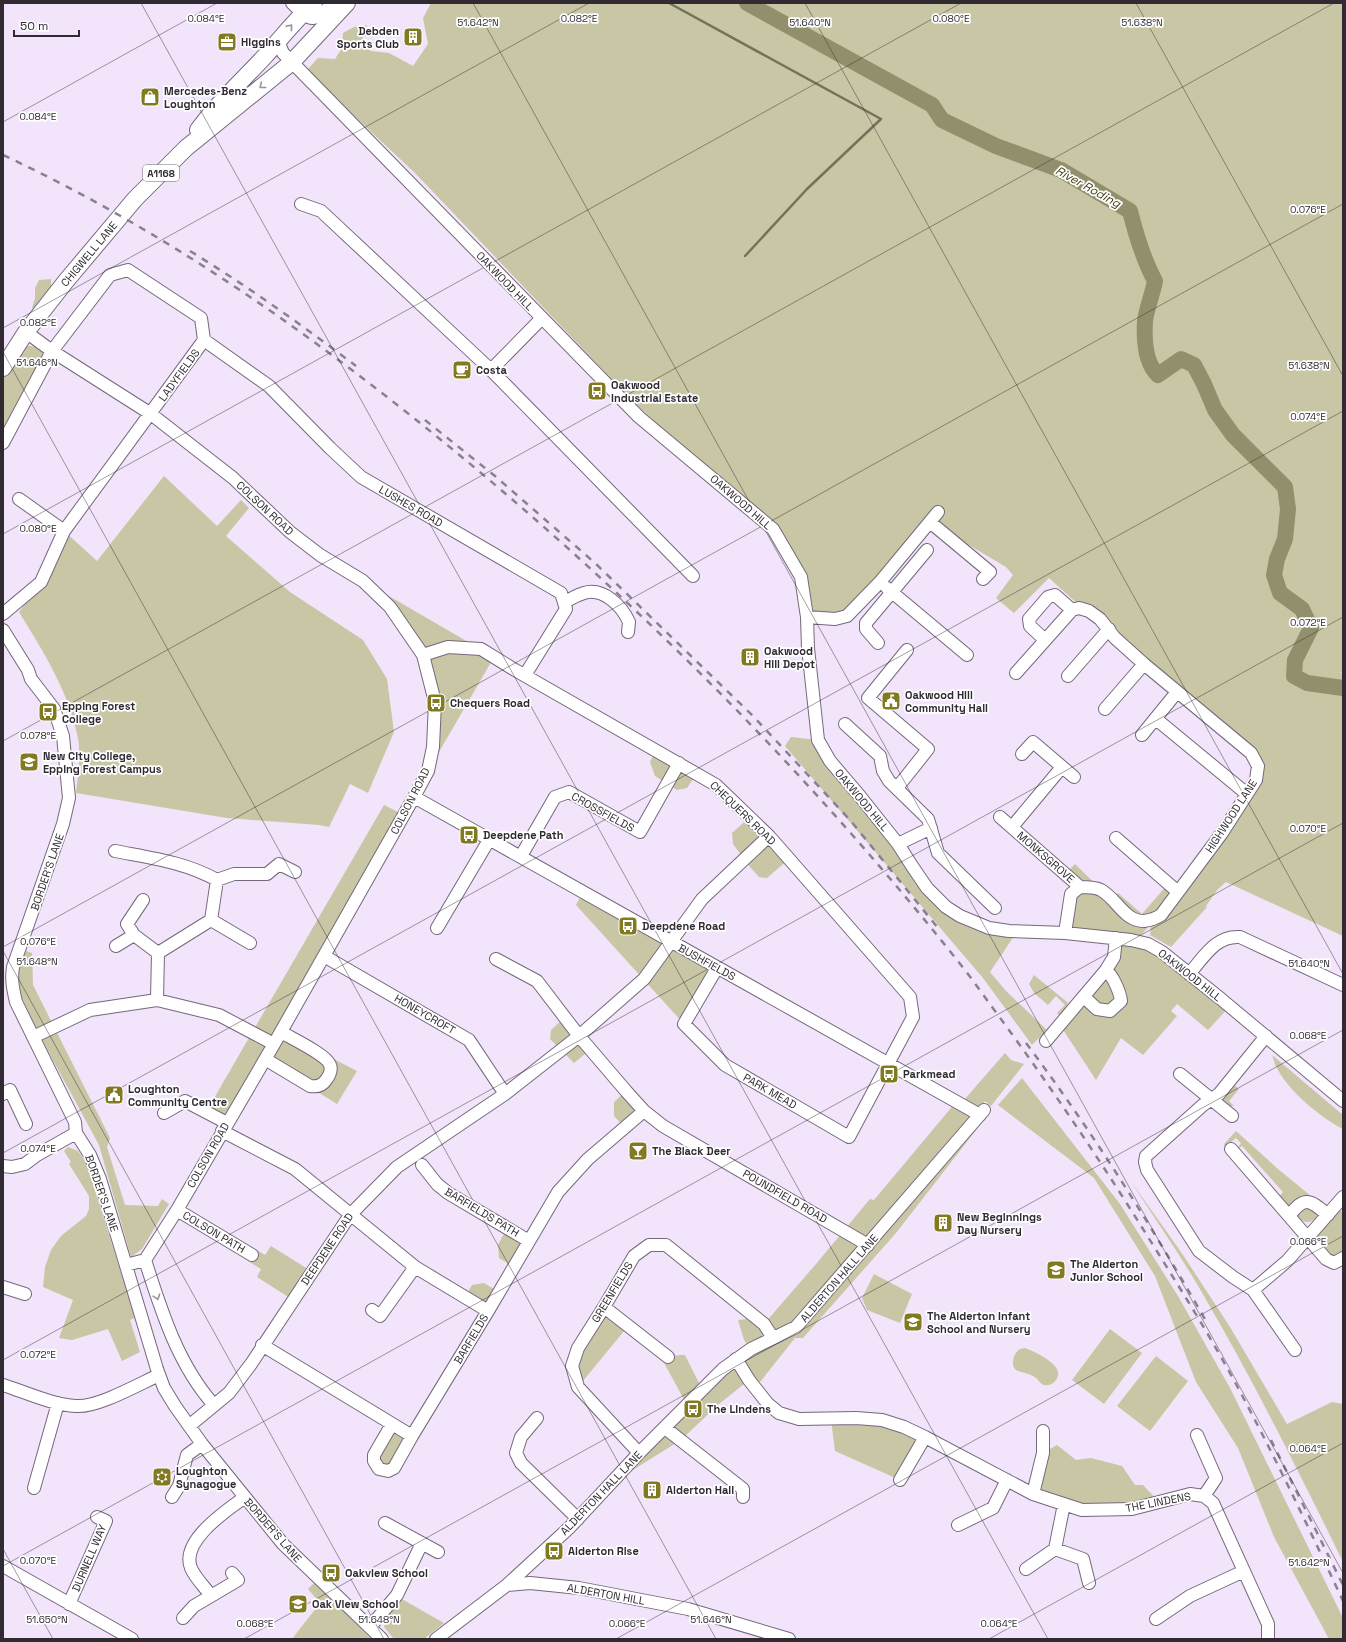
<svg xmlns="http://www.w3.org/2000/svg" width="1346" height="1642" font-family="'Space Grotesk',sans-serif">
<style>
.green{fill:#c8c6a4}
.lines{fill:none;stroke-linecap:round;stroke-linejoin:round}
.stream{stroke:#75725b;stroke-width:2.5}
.river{stroke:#92906c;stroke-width:16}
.minor-casing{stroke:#75687b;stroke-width:14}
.major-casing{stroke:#75687b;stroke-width:18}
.minor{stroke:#fff;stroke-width:12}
.major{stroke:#fff;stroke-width:16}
.rail{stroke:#8a818f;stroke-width:2.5;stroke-dasharray:7 7;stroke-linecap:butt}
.oneway{stroke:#989599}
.ticks{fill:none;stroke:#302b33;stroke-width:1;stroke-opacity:0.45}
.labels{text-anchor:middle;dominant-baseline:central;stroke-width:3.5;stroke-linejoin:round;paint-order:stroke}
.shield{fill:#fff;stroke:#6e6b70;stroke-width:1}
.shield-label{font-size:10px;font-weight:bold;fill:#302b33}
.poi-label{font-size:11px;font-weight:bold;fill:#302b33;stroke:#fff;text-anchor:start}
.street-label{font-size:11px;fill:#302b33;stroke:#fff}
.water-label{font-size:12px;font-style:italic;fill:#423e10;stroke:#fff}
.ticks-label{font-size:10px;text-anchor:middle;fill:#302b33;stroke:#fff;stroke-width:3.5;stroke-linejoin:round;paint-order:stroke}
</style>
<rect width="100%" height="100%" fill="#f2e4fa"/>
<!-- green -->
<path class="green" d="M431,3h912v669l-4,1h4v263l-117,-54 -8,7 -12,17 1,1 -36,40 -21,-12 1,-10 109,-156 -211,-191 -35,35 -18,-15 17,-23 -7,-8 -76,-45 -83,94 -40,1 -6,-40 -28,-48 -68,-58 -79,-77 -211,-221 -81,-76 -26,-28 10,-11 17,1 7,-11 1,-15 11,-6 13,-2 -6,19 10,7 18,2 24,13 15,-22 -5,-26z
M51,279v10l-17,21 -2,-2 3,-10v-10l4,-8z
M27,346c9,0 13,2 19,9l-43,87v-66z
M164,476l53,50 24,-26 8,8 -23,28 64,56 73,48 24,39 7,53 -26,61 -18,-9 -21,43 -10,-2 -92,-7 -151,-25c2,-18 5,-37 2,-55 -9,-46 -35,-87 -59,-126l22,-30 23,-51 33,30z
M363,581l131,76 -66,114 7,-69 -12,-47z
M791,737l27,3 128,167 3,10c24,12 39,16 65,19l-24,36 16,19 41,39 -15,15 -49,-67 -198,-232z
M656,750l41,23 -10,15 -10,2 -22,-14 -5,-14z
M384,805l20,10 -123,217 76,39 -20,33 -72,-45 -38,64 -21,-11z
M750,817l39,42 -22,19 -8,-1 -9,-10 -17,-23 -1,-11z
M1075,864l37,36 6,-7 24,21 26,-30 10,8 -42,49 -71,-8 14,-46 -14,-13z
M583,892l134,76 -33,56 -108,-119z
M1118,945h30l81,62 -21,23 -31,-26 -6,7 6,5 -34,39 -22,-17 -25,42 -36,-55 24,-26 13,11 22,-4 -9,-34z
M23,950l9,3 1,32 77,153 -3,9 18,58 33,1 4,-7 7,5 -27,45 -11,8 -32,-112 -57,-105 -24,-50 1,-21z
M1106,970l15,26 -11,15 -26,-14z
M1034,975l33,27 1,2 -8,12 -3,-3 8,-8 -9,-9 -8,9 -14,-12 -5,-9z
M565,1017l26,32 -17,14 -24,-24 1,-9z
M1005,1053l6,7 13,4 -33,42 -6,-5 -6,7 -15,-8z
M1272,1055l71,60v14c-22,-11 -53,-37 -65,-59 -3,-4 -4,-10 -6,-15z
M1022,1078l98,126 58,92 52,92 113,230v21h-14l-55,-102 -36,-89 -42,-66 -41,-106 -61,-98 -96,-73z
M1233,1084l6,5 -10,12 5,5h-7l-4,-4v-3z
M626,1091l18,20 -19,17 -11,-12v-14z
M956,1102l24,13 7,1 -91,117 -93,105h-8l-35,44 -11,-2 -30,24 -38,36 -69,43 75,-78 -24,-44c7,-5 13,-6 22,-6l17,34 49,-40 -7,-9 -6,-20 19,-2 7,6 52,-60 54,-65 4,1z
M1236,1131l42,38 33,27v4l-22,8 -11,-10 5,-6 -41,-46 -6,5 5,-8 -5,-5 -11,9 -1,-3z
M68,1147l10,4 9,13 48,154 -5,2 10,32 -18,9 -14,-32 -36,11 -13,-2 14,-38 -30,-13 2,-20 6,-17 10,-14 25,-20 3,-7v-13l-20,-32 2,-2 -7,-11z
M1130,1180l53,75 47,72 57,97 45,-22 11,2v158c-46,-94 -93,-188 -146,-278 -21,-35 -45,-70 -67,-104z
M1304,1204l16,10c-11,12 -16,10 -26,-1z
M1338,1210l5,2v40l-9,5 -6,-2 -13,-18 6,-11 4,1 8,-8 -2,-4z
M507,1228l22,13 -15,26 -15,-9 -1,-13z
M271,1246l40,25 -18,29 -36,-23 4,-8 -13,-8 7,-12 10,6z
M874,1274l38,20 -12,29 -33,-13 -5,-12z
M484,1283l15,9 -11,19 -23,-14 7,-12z
M604,1307l25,18 -51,62v-39z
M1110,1329l32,24 -38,51 -32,-24z
M1025,1348c8,3 40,17 32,30 -1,3 -5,7 -9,7 -7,2 -9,-6 -15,-9 -7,-5 -21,-2 -20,-14 0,-6 3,-10 7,-13z
M1156,1356l32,25 -38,50 -33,-25z
M856,1418l69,19 -25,43 -65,-29 -4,-31z
M392,1424l20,12 -24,35 -14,-16z
M1057,1445l19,15 15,-2 31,8 13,19h8l16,17 -77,8 -49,-16 10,-41z
M316,1581l55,58h-79l28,-36 -12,-14z
M400,1598l44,25 -20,16h-30l-10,-12 5,-16z"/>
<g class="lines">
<!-- stream -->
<path class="stream" d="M669,3l212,116 -74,70 -62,67"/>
<!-- river -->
<path class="river" d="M747,3l185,102 10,15 54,26 65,24 69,41c6,24 13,48 25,70 -2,11 -9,30 -10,40 -1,17 0,42 13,54l23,-16 13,6 10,19 11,26 18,25 52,52 3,22 -3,30 -8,20 -3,16 6,18 22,16 9,19 -16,32 -1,16 13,7 36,5"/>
<defs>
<path id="minor" d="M292,3c20,20 21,20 41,0
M278,41l5,12 356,364 134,112 28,48 6,40 1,31 10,92 12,21 29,34 39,49 14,22 15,22 19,19 14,9 29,12 20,3 56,2 66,7 17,4 14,8 59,47 122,102
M301,204l20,7 170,159 202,206
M26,332l26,19 99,63 82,64 57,54 30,23 43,26 27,26 33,48 12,47 -2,45 -5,24 -14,26 -140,247 -97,166 -32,50 -19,5
M204,340l65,46 61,62 31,29 200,116 5,16 -41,66
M491,370l51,-52
M3,443l49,-92 58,-76 18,-5 73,48 3,22 -140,191 -23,51 -38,32
M19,499l45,32
M930,522l60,50 -7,7
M887,588l80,67
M564,603c6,-4 13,-8 20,-10 19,-6 38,13 45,29l-1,10
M807,617l28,2 12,-3 33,-34 58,-70
M3,630l25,40 3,9 23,30 9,27 6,62 -6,26 -50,143c-2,13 0,22 3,35l59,120 1,11 14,22 10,24 57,190 7,19 11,18 27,38 81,100 99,95
M1045,640l-15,-14 -1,-7 19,-22 7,-2 17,15
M878,643l-12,-14v-6l61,-73
M423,655l25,-8 33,2 34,21 201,115 53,51 141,161 3,20 -64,120 -124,-72 -41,-41 33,-56
M1016,673l56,-63 7,-2 10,3 11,8 15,19 29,26 107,89 7,13 -2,14 -34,53 -61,82c-6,4 -10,5 -17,6 -20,0 -27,-22 -43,-31 -6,-3 -15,-3 -21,-3l-9,7 -6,39
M1068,676l41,-47
M1105,709l39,-45
M1156,719l91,75
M845,724l35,32 3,15 6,10 39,38 10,34 57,55
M1142,735l35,-43
M1022,754l11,-12 41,35
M897,788l31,-39 -60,-51 39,-48
M414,797l566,318
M1000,817l80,70
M1012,827l50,-60
M1116,838l62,54
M898,844l33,-16
M115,851c36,7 70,11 102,29l-6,40 -53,33 -1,47
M521,856l34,-59 14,-5 71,40 39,-69
M217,880l17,-6h33l12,-10 16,8
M143,900l-16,24 7,11 24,18
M211,920l39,23
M437,928l52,-88
M116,946l18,-11
M324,956l145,84 36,54
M496,959l41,22 42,55 47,55 18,20 19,15 205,119
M1189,974c15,-17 27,-39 51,-37l103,48
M1084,997l13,12 13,2 11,-10c-1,-9 -8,-25 -15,-31
M33,1037l57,-27 67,-10 62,15 55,29
M1046,1041l60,-71 8,-13 2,-19
M265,1059l45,27c6,1 12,0 16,-6 3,-4 6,-10 4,-15 -3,-10 -39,-27 -49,-33
M1180,1074l52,42
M3,1094l7,-4 16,34
M164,1113l21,-12 42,22
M222,1131l73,38 120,98 73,44
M1231,1149l95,110 8,4 9,-5
M422,1165l15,19 11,9 81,48
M3,1166l9,1 13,-3 12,-9 39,-22
M177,1210l75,45
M1289,1216c16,-21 21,-16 39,-1
M145,1260c16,50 33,105 69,145
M3,1287l22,7
M1253,1290l-20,-13 -34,-26 -52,-81 -2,-8 1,-6 57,-51 16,-11 47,-58
M604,1307l64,50
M372,1310l8,6 35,-49
M262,1345l150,91 76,-125 70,-119 30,-33 56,-48
M1295,1350l-42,-60 34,-29 56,-64
M736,1359l13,21 19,24 11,9 20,6 57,-1 26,2 22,7 21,10 108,57 49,16 50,-1 58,-15 14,2 9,7 55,121v15
M3,1385c22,7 50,20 73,21 21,2 63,-22 83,-31
M537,1418l-16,19 -5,16 5,10 57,56
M392,1424l-18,31v6l5,8 9,2 6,-3 18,-32
M189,1426l40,-33 22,-29 99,-149 47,-48 108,-73 74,-58 65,-57 58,-80 67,-63
M665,1428l78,61v8
M1197,1435l19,43 -12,18
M639,1453l-61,-66 -6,-21 6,-18 26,-41 30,-51 15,-11h17l98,79 9,14
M900,1480l25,-43
M34,1488l24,-85
M1033,1494l10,-41v-22
M172,1497l7,-11 8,-31 15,-11
M385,1523l53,29
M958,1525l35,-17 14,-28
M1055,1549l28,10 6,24
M3,1566l129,73
M1026,1569l29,-20 9,-45
M507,1585l23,-2 49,5 109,21 101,30
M211,1596l27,-16 -6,-7
M69,1604l37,-83 -9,-4
M183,1618l11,-12 17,-10c-6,-9 -16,-18 -20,-28 -11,-27 36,-58 54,-71
M1156,1619l34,-23 54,-25
M370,1627l27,-32 25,-52
M436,1639l71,-54 63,-58 69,-74 84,-84 28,-20 45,-22 188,-217"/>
<path id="major" d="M198,130c20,-28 45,-50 68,-75 16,-18 30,-36 48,-52
M3,368l23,-36 40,-51 69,-82 51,-51 106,-86 55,-59"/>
</defs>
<!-- minor casing -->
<use href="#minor" class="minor-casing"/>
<!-- major casing -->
<use href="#major" class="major-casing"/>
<!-- minor -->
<use href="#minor" class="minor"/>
<!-- major -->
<use href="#major" class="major"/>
<!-- rail -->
<path class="rail" d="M3,155c165,77 314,183 454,298 182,150 349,318 496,502 15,18 28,37 42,56 54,73 105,149 153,226 30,48 61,97 88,147 38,71 73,144 107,217
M190,251c57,35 112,74 166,115
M425,420l70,56 100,87 158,153 97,104 88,108
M1026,1043c66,88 125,182 180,278
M1271,1440l72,145"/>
</g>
<!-- one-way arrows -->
<defs><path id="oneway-chevron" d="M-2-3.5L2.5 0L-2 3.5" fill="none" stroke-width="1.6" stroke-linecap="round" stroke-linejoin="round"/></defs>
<g class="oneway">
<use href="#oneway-chevron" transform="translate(290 27) rotate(-49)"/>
<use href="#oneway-chevron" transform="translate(262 86) rotate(141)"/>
<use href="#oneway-chevron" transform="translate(157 1297) rotate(72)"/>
</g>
<!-- ticks -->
<path class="ticks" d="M141,3l907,1636M473,3l870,1570M805,3l538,971M1136,3l207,373M3,122l214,-119M3,328l586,-325M3,352l713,1287M3,534l958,-531M3,741l1331,-738M3,947l1340,-743M3,951l381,688M3,1153l1340,-742M3,1360l1340,-743M3,1549l50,90M3,1566l1340,-743M244,1639l1099,-609M616,1639l727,-403M989,1639l354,-196"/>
<!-- icons -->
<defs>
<symbol id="building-square" viewBox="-11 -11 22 22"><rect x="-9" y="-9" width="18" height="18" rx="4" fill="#827a20" stroke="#fff"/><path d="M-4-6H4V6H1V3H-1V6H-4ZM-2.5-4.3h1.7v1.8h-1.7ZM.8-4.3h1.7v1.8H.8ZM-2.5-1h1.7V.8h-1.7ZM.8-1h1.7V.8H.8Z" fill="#fff"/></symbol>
<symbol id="office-square" viewBox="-11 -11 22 22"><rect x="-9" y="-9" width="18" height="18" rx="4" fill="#827a20" stroke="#fff"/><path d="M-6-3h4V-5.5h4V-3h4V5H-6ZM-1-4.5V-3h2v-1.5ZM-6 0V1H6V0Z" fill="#fff"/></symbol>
<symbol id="shop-square" viewBox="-11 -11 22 22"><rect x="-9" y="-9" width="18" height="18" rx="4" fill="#827a20" stroke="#fff"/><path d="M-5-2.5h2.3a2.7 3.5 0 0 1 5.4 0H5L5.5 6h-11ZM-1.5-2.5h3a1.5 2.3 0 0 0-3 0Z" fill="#fff"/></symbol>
<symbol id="cafe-square" viewBox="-11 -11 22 22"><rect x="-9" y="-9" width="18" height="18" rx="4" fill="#827a20" stroke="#fff"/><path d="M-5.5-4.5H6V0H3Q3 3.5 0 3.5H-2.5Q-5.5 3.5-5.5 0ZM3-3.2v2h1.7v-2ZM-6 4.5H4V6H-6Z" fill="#fff"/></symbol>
<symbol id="bus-square" viewBox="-11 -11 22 22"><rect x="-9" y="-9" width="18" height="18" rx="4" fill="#827a20" stroke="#fff"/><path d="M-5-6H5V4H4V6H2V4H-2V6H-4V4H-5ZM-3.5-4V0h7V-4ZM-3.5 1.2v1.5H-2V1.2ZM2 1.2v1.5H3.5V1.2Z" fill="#fff"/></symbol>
<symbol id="civic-square" viewBox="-11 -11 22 22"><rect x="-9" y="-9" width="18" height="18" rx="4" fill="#827a20" stroke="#fff"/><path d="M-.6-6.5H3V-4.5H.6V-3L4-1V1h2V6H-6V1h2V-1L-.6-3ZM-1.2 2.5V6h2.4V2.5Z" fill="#fff"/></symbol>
<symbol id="university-square" viewBox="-11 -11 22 22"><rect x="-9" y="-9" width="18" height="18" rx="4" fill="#827a20" stroke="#fff"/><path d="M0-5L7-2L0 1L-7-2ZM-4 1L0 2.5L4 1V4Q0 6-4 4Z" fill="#fff"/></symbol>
<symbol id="bar-square" viewBox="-11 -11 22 22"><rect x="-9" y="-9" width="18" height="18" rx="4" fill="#827a20" stroke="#fff"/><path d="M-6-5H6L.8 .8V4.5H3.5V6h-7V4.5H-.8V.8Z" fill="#fff"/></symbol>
<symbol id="school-square" viewBox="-11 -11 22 22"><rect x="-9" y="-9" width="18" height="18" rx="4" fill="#827a20" stroke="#fff"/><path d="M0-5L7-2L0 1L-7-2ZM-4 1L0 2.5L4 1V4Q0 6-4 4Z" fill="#fff"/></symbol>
<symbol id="synagogue-square" viewBox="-11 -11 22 22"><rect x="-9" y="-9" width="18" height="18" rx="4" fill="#827a20" stroke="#fff"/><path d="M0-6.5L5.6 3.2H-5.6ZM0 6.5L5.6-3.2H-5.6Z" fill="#fff"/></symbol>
</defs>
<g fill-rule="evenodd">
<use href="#building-square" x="402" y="26" width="22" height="22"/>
<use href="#office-square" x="216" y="31" width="22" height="22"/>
<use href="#shop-square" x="139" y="86" width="22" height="22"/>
<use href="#cafe-square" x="451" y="359" width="22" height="22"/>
<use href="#bus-square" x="586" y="380" width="22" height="22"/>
<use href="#building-square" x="739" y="646" width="22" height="22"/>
<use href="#civic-square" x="880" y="690" width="22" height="22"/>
<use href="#bus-square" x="425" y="692" width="22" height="22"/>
<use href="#bus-square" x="37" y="701" width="22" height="22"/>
<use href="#university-square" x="18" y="751" width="22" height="22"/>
<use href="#bus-square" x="458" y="824" width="22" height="22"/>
<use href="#bus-square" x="617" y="915" width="22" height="22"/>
<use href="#bus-square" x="878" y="1063" width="22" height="22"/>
<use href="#civic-square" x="103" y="1084" width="22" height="22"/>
<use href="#bar-square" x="627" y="1140" width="22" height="22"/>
<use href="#building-square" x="932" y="1212" width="22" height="22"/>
<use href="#school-square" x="1045" y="1259" width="22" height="22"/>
<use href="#school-square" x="902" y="1311" width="22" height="22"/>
<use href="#bus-square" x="682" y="1398" width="22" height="22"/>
<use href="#synagogue-square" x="151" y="1466" width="22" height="22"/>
<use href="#building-square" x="641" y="1479" width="22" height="22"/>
<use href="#bus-square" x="543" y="1540" width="22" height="22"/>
<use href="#bus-square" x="320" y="1562" width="22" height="22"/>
<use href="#school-square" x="287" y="1593" width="22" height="22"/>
</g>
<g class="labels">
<!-- shield labels -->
<rect class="shield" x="143" y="165" width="36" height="16" rx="3"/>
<g class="shield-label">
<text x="161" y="173">A1168</text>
</g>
<!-- poi labels -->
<g class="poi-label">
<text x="399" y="31" text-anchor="end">Debden<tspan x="399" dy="13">Sports Club</tspan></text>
<text x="241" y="42">Higgins</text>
<text x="164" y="91">Mercedes-Benz<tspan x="164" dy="13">Loughton</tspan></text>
<text x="476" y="370">Costa</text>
<text x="611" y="385">Oakwood<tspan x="611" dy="13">Industrial Estate</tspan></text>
<text x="764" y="651">Oakwood<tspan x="764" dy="13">Hill Depot</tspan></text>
<text x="905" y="695">Oakwood Hill<tspan x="905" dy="13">Community Hall</tspan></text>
<text x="450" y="703">Chequers Road</text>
<text x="62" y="706">Epping Forest<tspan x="62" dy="13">College</tspan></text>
<text x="43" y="756">New City College,<tspan x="43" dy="13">Epping Forest Campus</tspan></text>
<text x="483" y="835">Deepdene Path</text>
<text x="642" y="926">Deepdene Road</text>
<text x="903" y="1074">Parkmead</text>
<text x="128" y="1089">Loughton<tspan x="128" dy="13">Community Centre</tspan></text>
<text x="652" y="1151">The Black Deer</text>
<text x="957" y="1217">New Beginnings<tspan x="957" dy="13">Day Nursery</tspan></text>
<text x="1070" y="1264">The Alderton<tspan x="1070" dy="13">Junior School</tspan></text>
<text x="927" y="1316">The Alderton Infant<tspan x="927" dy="13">School and Nursery</tspan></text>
<text x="707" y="1409">The Lindens</text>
<text x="176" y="1471">Loughton<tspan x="176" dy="13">Synagogue</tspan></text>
<text x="666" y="1490">Alderton Hall</text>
<text x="568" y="1551">Alderton Rise</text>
<text x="345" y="1573">Oakview School</text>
<text x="312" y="1604">Oak View School</text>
</g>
<!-- street labels -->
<g class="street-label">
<text transform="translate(89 254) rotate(-50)">CHIGWELL LANE</text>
<text transform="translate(505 281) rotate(46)">OAKWOOD HILL</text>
<text transform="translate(179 375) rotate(-54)">LADYFIELDS</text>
<text transform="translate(741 502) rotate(41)">OAKWOOD HILL</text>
<text transform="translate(411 506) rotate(30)">LUSHES ROAD</text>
<text transform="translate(265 508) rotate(43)">COLSON ROAD</text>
<text transform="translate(862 800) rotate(50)">OAKWOOD HILL</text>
<text transform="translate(410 801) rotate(-63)">COLSON ROAD</text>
<text transform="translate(603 812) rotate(29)">CROSSFIELDS</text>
<text transform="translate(743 813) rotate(44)">CHEQUERS ROAD</text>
<text transform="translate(1231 816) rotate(-57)">HIGHWOOD LANE</text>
<text transform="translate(1046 857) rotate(41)">MONKSGROVE</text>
<text transform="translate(47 872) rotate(-71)">BORDER'S LANE</text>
<text transform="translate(707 962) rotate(29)">BUSHFIELDS</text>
<text transform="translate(1190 975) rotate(38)">OAKWOOD HILL</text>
<text transform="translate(425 1014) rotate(30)">HONEYCROFT</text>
<text transform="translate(770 1091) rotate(30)">PARK MEAD</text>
<text transform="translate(208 1155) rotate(-60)">COLSON ROAD</text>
<text transform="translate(102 1193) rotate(71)">BORDER'S LANE</text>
<text transform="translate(785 1196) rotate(30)">POUNDFIELD ROAD</text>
<text transform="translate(482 1212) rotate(31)">BARFIELDS PATH</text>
<text transform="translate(214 1232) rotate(31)">COLSON PATH</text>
<text transform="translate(327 1249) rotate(-56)">DEEPDENE ROAD</text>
<text transform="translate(839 1278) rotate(-49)">ALDERTON HALL LANE</text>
<text transform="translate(612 1292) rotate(-59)">GREENFIELDS</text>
<text transform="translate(471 1339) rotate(-59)">BARFIELDS</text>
<text transform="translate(601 1493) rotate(-46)">ALDERTON HALL LANE</text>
<text transform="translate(1158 1502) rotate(-11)">THE LINDENS</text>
<text transform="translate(273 1530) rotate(49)">BORDER'S LANE</text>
<text transform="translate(89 1558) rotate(-67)">DURNELL WAY</text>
<text transform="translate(606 1594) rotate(10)">ALDERTON HILL</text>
</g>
<!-- water labels -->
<g class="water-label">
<text transform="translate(1088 187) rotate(29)">River Roding</text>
</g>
</g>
<g class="ticks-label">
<text x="206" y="22">0.084°E</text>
<text x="579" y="22">0.082°E</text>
<text x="951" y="22">0.080°E</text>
<text x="478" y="26">51.642°N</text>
<text x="810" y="26">51.640°N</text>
<text x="1142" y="26">51.638°N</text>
<text x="38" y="120">0.084°E</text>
<text x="1308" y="213">0.076°E</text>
<text x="38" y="326">0.082°E</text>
<text x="37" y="366">51.646°N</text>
<text x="1309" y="369">51.638°N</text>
<text x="1308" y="420">0.074°E</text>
<text x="38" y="532">0.080°E</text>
<text x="1308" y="626">0.072°E</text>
<text x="38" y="739">0.078°E</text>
<text x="1308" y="832">0.070°E</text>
<text x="38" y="945">0.076°E</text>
<text x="37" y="965">51.648°N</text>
<text x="1309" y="967">51.640°N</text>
<text x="1308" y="1039">0.068°E</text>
<text x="38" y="1152">0.074°E</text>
<text x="1308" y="1245">0.066°E</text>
<text x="38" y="1358">0.072°E</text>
<text x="1308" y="1452">0.064°E</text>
<text x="38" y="1564">0.070°E</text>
<text x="1309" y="1566">51.642°N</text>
<text x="47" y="1623">51.650°N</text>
<text x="379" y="1623">51.648°N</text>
<text x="711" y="1623">51.646°N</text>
<text x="255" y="1627">0.068°E</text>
<text x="627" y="1627">0.066°E</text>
<text x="999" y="1627">0.064°E</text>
</g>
<!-- border -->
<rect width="1346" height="1642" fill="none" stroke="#302b33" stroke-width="8"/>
<!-- scale -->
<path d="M14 30v6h65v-6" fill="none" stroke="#302b33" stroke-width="2"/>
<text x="20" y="30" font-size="12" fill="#302b33" stroke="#ffffff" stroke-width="3" paint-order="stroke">50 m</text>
</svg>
